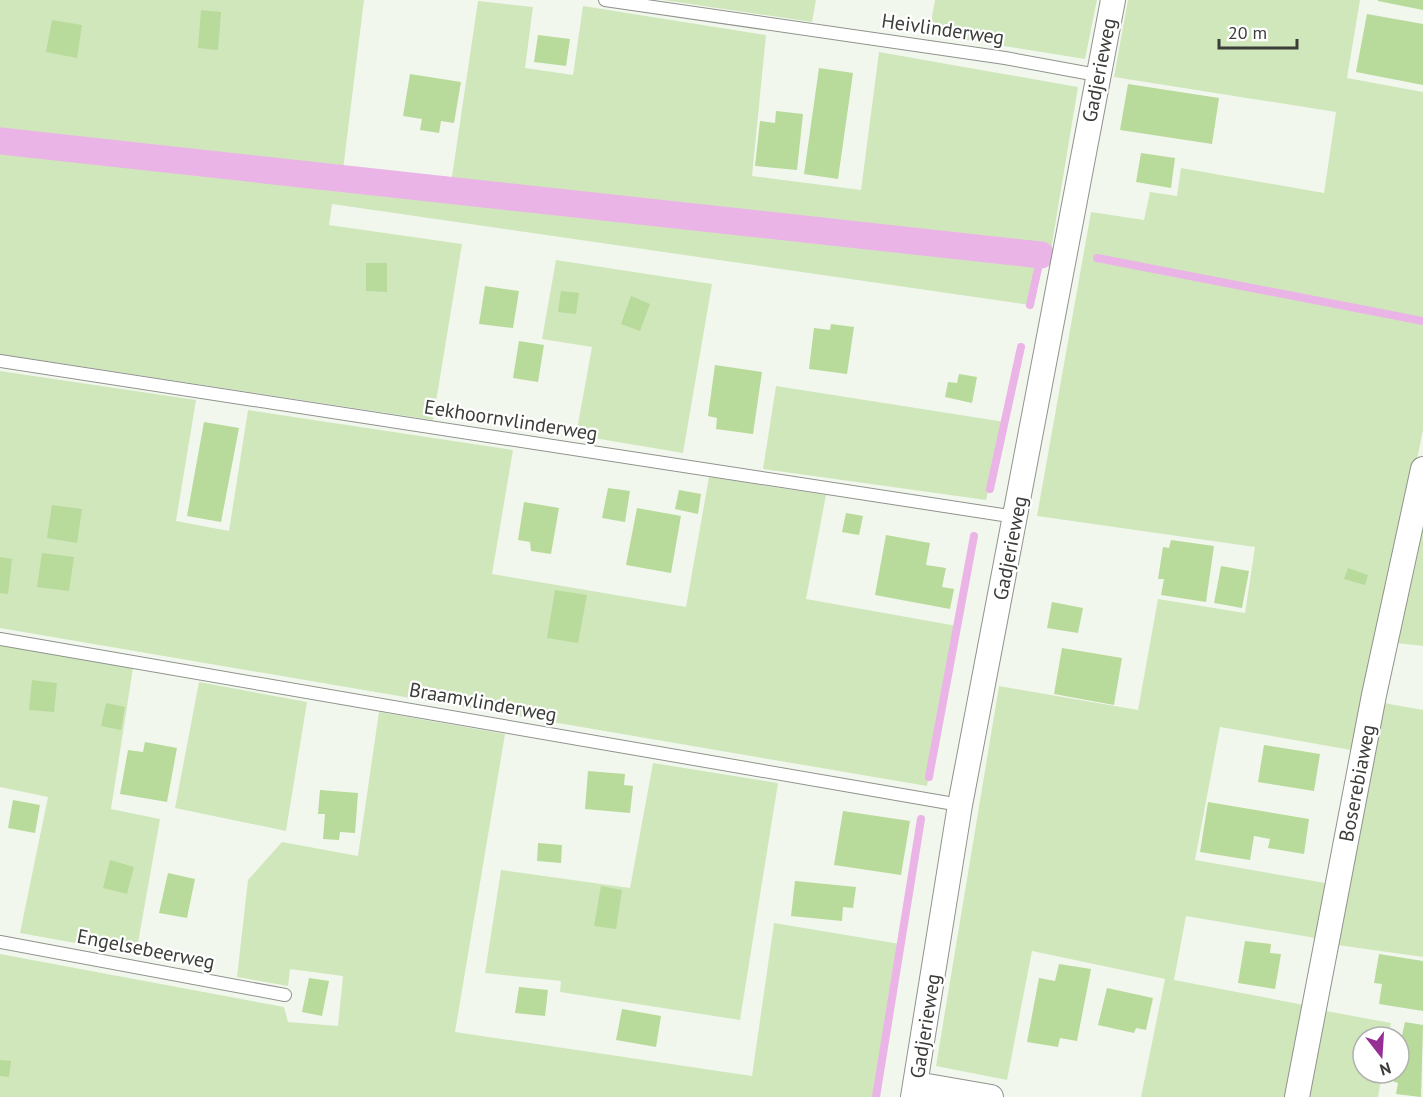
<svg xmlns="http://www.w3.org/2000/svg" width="1423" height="1097" font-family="'PT Sans',sans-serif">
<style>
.green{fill:#d0e7bc}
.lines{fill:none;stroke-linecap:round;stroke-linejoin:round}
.stream{stroke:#ebb4e7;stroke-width:8}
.canal{stroke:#ebb4e7;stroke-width:27}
.building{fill:#b8da9a}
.lane-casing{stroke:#8f938c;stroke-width:14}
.street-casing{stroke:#8f938c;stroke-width:26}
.lane{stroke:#fff;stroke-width:12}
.street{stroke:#fff;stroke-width:24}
.labels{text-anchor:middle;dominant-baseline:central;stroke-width:4.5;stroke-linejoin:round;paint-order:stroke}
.street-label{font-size:20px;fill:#3b3d39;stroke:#fff}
</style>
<rect width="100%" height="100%" fill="#f2f7ee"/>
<!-- green -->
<path class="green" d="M0,0h364l-22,178 108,12 28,-189 55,6 -8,61 48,7 10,-69 183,29 -14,141 109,14 18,-138 199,35 -28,169h-9l-11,49 -698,-101 -3,21 133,19 -29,176 -433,-66z
M663,0h153l-4,22z
M935,0h162l-12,59 -156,-25z
M1128,0h232l-13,78 76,14v338l-66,321 -137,-24 -25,133 136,24 -10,55 -135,-23 -12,64 130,25 -14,92h-149l24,-118 -133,-28 -25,129 -71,-14 63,-380 139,24 20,-111 87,14 10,-66 -218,-31 54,-304 53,8 6,-28 27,4 4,-28 143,25 12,-81 -222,-35z
M556,260l156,24 -29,169 -107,-18 16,-88 -50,-8z
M0,371l196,29 -20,121 53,10 19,-121 265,40 -21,124 194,33 23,-130 117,18 -20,104 151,27 -30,160 -927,-158z
M776,386l229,36 -19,78 -223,-31z
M1423,514v132l-27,-3z
M0,644l133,24 -22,141 49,10 -24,135 -116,-21 28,-136 -48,-10z
M199,682l108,20 -21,129 -111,-23z
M1384,703l39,7v247l-86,-12z
M379,712l126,22 -50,298 297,44 22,-153 126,21 -24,153h-876v-143l284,53 4,15 50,4 5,-50 -53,-7 -2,17 -51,-9 11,-97 34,-38 76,14z
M653,763l125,20 -38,237 -180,-28 1,-11 -76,-8 16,-103 129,18z
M1326,1011l65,12 -3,14h-25v36h19l-4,24h-70z"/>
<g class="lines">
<!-- stream -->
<path class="stream" d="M1097,258l326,63
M1030,305l11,-50
M990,489l31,-142
M929,777l45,-241
M876,1097l45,-278"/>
<!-- canal -->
<path class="canal" d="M0,141l1041,114"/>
</g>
<!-- building -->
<path class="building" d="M1378,0h45v10l-45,-9z
M201,10l20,2 -3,38 -20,-2z
M1367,14l56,10v61l-67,-13z
M52,20l30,5 -5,33 -31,-6z
M538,35l32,4 -4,27 -32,-4z
M819,68l34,5 -15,106 -34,-5z
M410,74l51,8 -7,41 -13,-2 -2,12 -19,-3 2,-11 -19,-3z
M1128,84l91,14 -7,46 -92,-14z
M776,111l27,3 -6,56 -42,-4 5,-45 15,2z
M1141,153l34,5 -4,30 -35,-6z
M366,263h21v29l-21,-1z
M485,286l34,5 -6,37 -34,-4z
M561,291l18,2 -3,21 -18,-2z
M631,296l19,8 -10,27 -19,-7z
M831,324l23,3 -7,47 -38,-5 5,-41 16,2z
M519,341l25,4 -6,37 -25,-4z
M715,365l47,7 -9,62 -37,-5 1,-11 -9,-2z
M959,374l18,3 -5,26 -27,-6 3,-15 9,1z
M204,422l35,6 -18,94 -34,-6z
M608,488l22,3 -5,31 -23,-4z
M679,490l22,4 -3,20 -23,-5z
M524,502l35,6 -8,46 -20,-3 -1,-9 -12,-2z
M52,505l30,4 -5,34 -30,-5z
M637,508l44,8 -10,57 -45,-8z
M846,513l17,3 -4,19 -17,-3z
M886,535l44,8 -4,22 20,3 -4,19 12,2 -4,20 -75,-14z
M1171,540l43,6 -8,56 -45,-7 3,-16h-6l5,-32 6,1z
M42,553l32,4 -5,34 -32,-4z
M0,557l12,2 -4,35 -8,-1z
M1221,566l28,5 -7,37 -28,-5z
M1348,568l20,7 -3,10 -21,-6z
M555,590l32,5 -9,48 -31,-5z
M1052,602l31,6 -5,25 -31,-5z
M1062,648l60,10 -8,47 -60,-11z
M32,680l25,3 -3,29 -25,-2z
M106,703l19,4 -4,23 -20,-4z
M145,742l32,6 -10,54 -47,-8 8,-44 15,2z
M1264,745l56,9 -6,37 -56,-9z
M588,771l37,3 -1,11 9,1 -3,27 -45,-4z
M320,790l38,3 -3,40 -15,-1 -1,8 -16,-1 2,-25h-7z
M13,800l27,5 -5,28 -27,-5z
M1208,802l101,17 -5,35 -36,-6 2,-9 -16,-3 -4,24 -50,-8z
M843,811l67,10 -9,54 -67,-10z
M538,843l24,2 -1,18 -24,-2z
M110,860l24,7 -7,27 -24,-6z
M168,873l27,6 -8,39 -28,-5z
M795,881l61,6 -3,21 -10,-1 -1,14 -51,-5z
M601,886l21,4 -6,39 -22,-3z
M1245,941l26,3 -1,9 11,1 -6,35 -37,-6z
M1379,954l44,7v50l-44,-7 3,-20 -8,-1z
M1059,964l32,5 -14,72 -17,-3 -2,9 -31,-5 12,-64 16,3z
M309,978l20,3 -7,35 -20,-4z
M519,987l29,3 -3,26 -30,-3z
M1107,988l46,10 -7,32 -10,-2 -2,5 -36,-8z
M622,1009l39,7 -5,31 -40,-7z
M1405,1022l18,3 -2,72 -25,-3 2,-11 -6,-2 2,-8h5v-24z
M0,1060l11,1 -2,16 -9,-1z"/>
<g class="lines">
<defs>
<path id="lane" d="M605,0l400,58 92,17
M0,361l1016,156
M0,639l960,166
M0,942l285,53"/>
<path id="street" d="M916,1084l75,13
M913,1097l47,-292 153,-805
M1297,1097l77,-402 49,-226"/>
</defs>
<!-- lane casing -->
<use href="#lane" class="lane-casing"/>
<!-- street casing -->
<use href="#street" class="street-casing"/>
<!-- lane -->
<use href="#lane" class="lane"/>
<!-- street -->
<use href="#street" class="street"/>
</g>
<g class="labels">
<!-- street labels -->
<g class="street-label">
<text transform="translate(943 29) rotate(8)">Heivlinderweg</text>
<text transform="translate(1099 70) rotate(-79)">Gadjerieweg</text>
<text transform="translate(511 420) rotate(9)">Eekhoornvlinderweg</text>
<text transform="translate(1010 548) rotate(-79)">Gadjerieweg</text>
<text transform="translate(483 702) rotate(10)">Braamvlinderweg</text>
<text transform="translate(1357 783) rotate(-79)">Boserebiaweg</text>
<text transform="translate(146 949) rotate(11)">Engelsebeerweg</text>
<text transform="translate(925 1026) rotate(-81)">Gadjerieweg</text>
</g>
</g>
<!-- north arrow -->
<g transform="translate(1381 1055) rotate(163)"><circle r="28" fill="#ffffff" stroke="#b1b1b0" stroke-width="1.5"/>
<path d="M0-4.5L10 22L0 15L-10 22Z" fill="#952f94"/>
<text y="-9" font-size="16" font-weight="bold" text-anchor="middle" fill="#3b3d39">N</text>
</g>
<!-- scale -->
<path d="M1219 39v9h78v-9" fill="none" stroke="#3b3d39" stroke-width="3"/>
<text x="1228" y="39" font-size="18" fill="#3b3d39" stroke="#ffffff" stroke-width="4.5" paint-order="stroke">20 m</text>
</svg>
